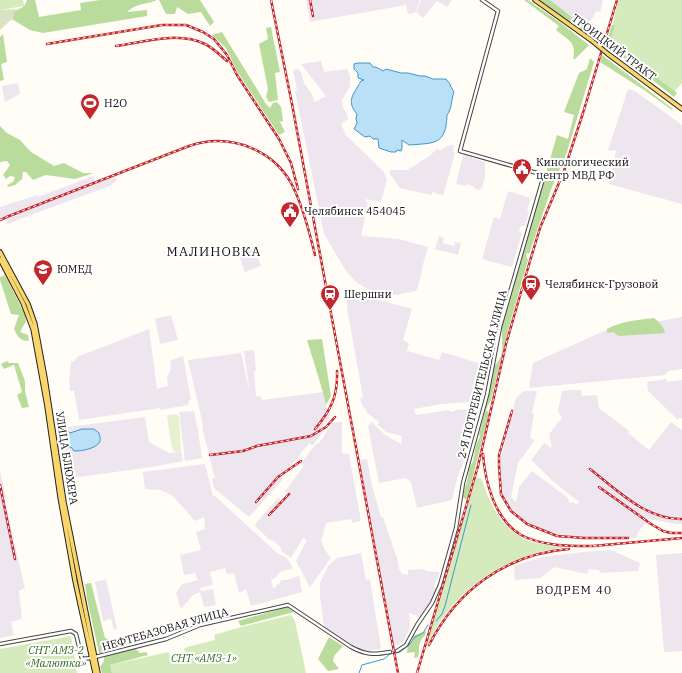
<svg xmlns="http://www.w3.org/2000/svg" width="682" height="673" font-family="'IBM Plex Serif',serif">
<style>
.industrial{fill:#eee6ef}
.green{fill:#d5ebbd}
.forest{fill:#b9dc9c}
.cemetery{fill:#d9e3c4}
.pitch{fill:#e6f2cf}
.water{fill:#b9e0f7;stroke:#3f96cf}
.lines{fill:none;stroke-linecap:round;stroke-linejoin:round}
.stream{stroke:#3f96cf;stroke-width:1}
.minor-casing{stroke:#444;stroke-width:4.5}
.major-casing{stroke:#222;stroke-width:5.5}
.minor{stroke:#fff;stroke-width:2.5}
.major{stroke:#f9d66b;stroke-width:3.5}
.rail-casing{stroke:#c4262e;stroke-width:2.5}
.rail{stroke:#fff;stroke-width:1;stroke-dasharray:3;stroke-linecap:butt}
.major-bridge-casing{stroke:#222;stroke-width:5.5;stroke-linecap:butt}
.major-bridge{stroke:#f9d66b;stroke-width:3.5}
.labels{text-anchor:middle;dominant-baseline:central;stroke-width:4;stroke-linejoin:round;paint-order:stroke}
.street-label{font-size:11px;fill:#111;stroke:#fff}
.poi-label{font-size:11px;fill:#111;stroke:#fff;text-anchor:start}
.park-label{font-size:11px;font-style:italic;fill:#2f6b1f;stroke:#fff}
.neighbourhood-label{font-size:12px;letter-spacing:1px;fill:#111;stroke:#fff}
.quarter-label{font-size:13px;letter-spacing:1px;fill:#111;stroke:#fff}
</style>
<rect width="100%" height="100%" fill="#fffdf5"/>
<!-- industrial -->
<path class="industrial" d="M306,0h114l-5,13 -7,1 -2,-9 -96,17z
M421,0h31l-5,7 -10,-6 -14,17 -7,-6z
M550,0h52l1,2 -3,10 -3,-1 -2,1 -1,4 -9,11z
M321,61l3,11 23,-3 3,7v10l-8,14 1,8 4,6 1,5 -7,5 5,11 38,37 3,8 -6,22 -15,-3v3h2l-6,29v5l37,3 29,8 -6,21v3l-5,19 -2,1 -18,4 -17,-1 -16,-7 -9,-6 -9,-10 -22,-37 -29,-143 2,-1 -4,-20 5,-1 4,5 2,9 7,10 4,9 11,-6 -25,-32z
M18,83l2,11 -15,8 -3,-16z
M628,89l7,2 47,34v79l-73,-20 7,-34 -7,1 -1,-1z
M454,145l-1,7 2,1 -12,43 -10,-4 -2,3 -31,-7 -10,-14v-4h17l12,-7v-1l9,-5 10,-9 2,3 7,-5z
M463,155l22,7v15l-3,11 -3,2 -5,-2 1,-1 -9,-3 -1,2 -9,-2z
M93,176l2,5 -84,32 -11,6v-12l37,-12 1,2z
M115,176l2,4 -7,6 -93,34 -10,5v-2l-1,-5z
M508,191l23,7 -4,13 2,1 -4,14h-4l-1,2 -1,4 3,1 -10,34 -30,-8 12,-42 6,2z
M439,236l5,2 -1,5 11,3 1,-4 6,1 -3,12 -23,-6z
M254,247l7,19 -16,6 -7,-20z
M349,289l2,2 5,-2 16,9 40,11 -9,31 6,3 -3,12 2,-4 31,9 3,-8 39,12 9,1 -8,36 -41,3 -27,5 2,6 33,-5 1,2 5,-1 1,-1 23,-2 -17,59 -1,1 -4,11 -5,21 -35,8 -6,-26 -5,-4 -27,5 -11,-57 4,-4 13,13 16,9 1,-8 -16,-4 -8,-7 1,-3 -13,-10 1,-2 -4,-3 -3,-8 3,-2 -15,-83 -2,-24z
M171,315l7,25 -18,4 -5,-25z
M682,317v52l-14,2 -3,4 -136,13 4,-25 71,-32z
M149,329l8,60 11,-3 -1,-9 4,-8 -1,-8 13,-5 8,44h-2l-1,5 -28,5v-2l-81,12 -5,-29h-4l-1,-10 2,-19 4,-1 2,-4z
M254,350l2,21h-2l2,26 4,-1 2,4 61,-8 6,26 -8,10 3,3 -12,15 -3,-3 -18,23 -12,8 4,5 -34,38 -35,-29 -2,-9 3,-1 -12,-47 -1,-10 -14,-61 53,-7 9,40 -6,-42z
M666,379l1,3 15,-2v39l-2,-2 -2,3 -30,-29 -1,-9z
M571,390h10l1,6 15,-1 2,13 30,23 -1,2 21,17 22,-28 11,8v94h-6l-27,-5 -11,13 -2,6h-52l-27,-2 -15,-6 -17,-8 -13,-11 -7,-10 6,-4 5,5 3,-15 13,-16 36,27 1,4 2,1 2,-1 4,3 2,-3 -24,-19 -24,-23 13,-17 8,5 -3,-14 13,-16 -4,-7 4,-20z
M524,391h13l-5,22 2,1 -4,24 5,2 -17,23 -7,34 -7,2 -4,-20v-18l16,-63z
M194,411l3,16h1v4l4,27 -17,3 -6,-49z
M145,417l4,25 20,11 12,-2 2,10 -25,5 -86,12 -5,-3 -2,-4 -5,-43z
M342,422v31l7,1 12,67 -9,2 -1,-4 -25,4 -5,18 4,9 6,8 -21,29 -14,-26 11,-21 -4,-2 -12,20 -10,-7 1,-2 -8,-8 -4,-1 -14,-13 -1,-3 23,-26 4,3 7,-6 -4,-4 19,-25 -3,-3 16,-20 1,1 4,-5 10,-16z
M367,459l5,27 9,31h2l15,44 1,8 3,5 6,1v-5l16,-1 2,2 14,1 -6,14 2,3 -9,20 -7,8 -11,-4 1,14 -5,12 -5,5 -6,2 -34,-186z
M205,464l8,32h2l62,57 10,5 5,8v3l-11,2 -5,6 -5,3 2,8 3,-1v-2l3,-1 3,-4h5l12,-4 3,16 -51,14 -5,-17 -7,4 -5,-20 -7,1 -2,-6 -15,4 3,13 -13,3 1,3 12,-2 3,16 -12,2 -4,-15 -7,3 -12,14 -5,-16 6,-9 16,-4 -3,-7 -11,2 -4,-20 21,-5 -5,-18 9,-3 -1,-12 -9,4 -22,-25 -12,-6 -16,-1 -2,-17z
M0,472l6,25 -2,1 21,90 -6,3 3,28 -11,3 3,13 -14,3z
M611,550l29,13 -2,8 -38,2 -1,-3 -10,-1 -2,5 -33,-7 -14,11 -25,2 -1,-14 28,-9 41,-5z
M361,553l5,27 4,-1 11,70 -9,1v2h-4l-14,-4 -30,-21 -4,-31v-13l8,-17 9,-8z
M682,553v98l-18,1 -8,-97z
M106,579l11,50 -3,1 -3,-11 -8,2 -8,-39z"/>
<!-- green -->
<path class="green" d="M0,0h23l1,6 -24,4z
M618,0h64v83l-8,9 -65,-49z
M476,477l6,2c6,21 18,47 39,58 13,8 31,8 45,10 -51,7 -93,29 -124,72 -7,9 -11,21 -17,29z
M291,615l4,6 11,52h-194l-2,-8 59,-13 1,9 16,-2 -2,-10 3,-2 28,-7 -1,-5 20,-6z
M71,636l6,37h-77v-24z"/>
<!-- forest -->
<path class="forest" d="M27,0h8l4,17 42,-7 -1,-7 20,-3h57c-11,5 -21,3 -30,12l20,-2v6l-104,17 -13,-3 -30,-18c10,-1 24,0 27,-12z
M159,0h41l14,22 -4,4 -9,-14 -13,2 -11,-7 -2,7h-9z
M524,0h4l33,23 28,22 -14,14h-2c4,-17 -5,-19 -17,-29l3,-4z
M540,0h10l36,28 10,1 2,2 -1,8 -8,-3z
M612,25h3l-5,17 67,51 -3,4 -68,-53z
M271,27l9,45 -5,1 3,27 -9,2 -3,-5 2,-8 -9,-45 9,-5 -2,-11z
M222,32l44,72 4,4 3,-5 4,-1 4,5 2,14 -2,1 -2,-2 6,12 -6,3 -42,-64 -11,-23 -14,-13z
M3,34l4,28 -6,2 3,16 -4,1v-44z
M602,55l71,54 -1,1 -28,-20 -44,-28z
M590,58l4,4 -27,90 -15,35 -23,67 -2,-1 -1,2 2,5 -18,63 -19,77 -5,10 3,3 -22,87 -5,-3c2,-7 5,-14 6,-21 1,-3 0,-7 2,-10 1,-3 2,-2 3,-5 2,-7 2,-18 7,-24l-1,-3 8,-31 7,-37c12,-9 7,-27 8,-40l55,-191 11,4 6,-24 -10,-3 15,-39 8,-4z
M0,126l7,7 13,7 11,12 23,14 10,-3 19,10h11l-19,6 -29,-4 -13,5 -7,-8h-3l-1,7 -7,6 -7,2 -1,-2 6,-3 2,-5 -5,-1 -4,3 -3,-4 7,-10 -3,-4 -7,1z
M5,275l20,40 1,6 -6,11 8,3 1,6c-9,0 -11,-4 -15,-12l5,-14 -8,-1 -11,-34v-3z
M654,318c5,4 10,9 11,15l-46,3 -6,-4 -6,1v-4c15,-8 30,-9 47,-11z
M322,339l9,57 -5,9 -4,-16 -15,-49z
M7,361l2,2h9l7,18v10l4,16 -7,1 -5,-13 5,-3 -8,-27 -10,4 -3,-5z
M91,583l14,55 10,3v6l-4,4 -12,2 -12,-54 -2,-15z
M287,607l7,5 -53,14 -3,-5z
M426,631c0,5 -2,5 -5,9 -3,5 -1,12 -3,17l-4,1 1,-6 -8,1 1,-9 4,-2 1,-6z
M329,637l14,9 -9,10 -1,5 6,8 -11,2 -10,-12z
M135,648l5,5 6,-1 2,3 -38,10 2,8h-10l-2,-6 4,-6v-4z"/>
<!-- cemetery -->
<path class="cemetery" d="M15,9l-2,9 -13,12v-20z"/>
<!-- pitch -->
<path class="pitch" d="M177,414l2,4 2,33h-8c-3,-12 -5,-24 -6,-36z"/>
<!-- water -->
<path class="water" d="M357,63h13l3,4h3l7,4 3,-2 15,4h7l12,3h5l8,3h13l4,5 1,3 3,5c-3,8 -2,17 -7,23 -1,30 -12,28 -38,30l-7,-5v8l-1,3 -4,-1 -1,2h-5l-12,-4 -1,-9h-5l-3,-3 -5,1 -11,-8 3,-6 -1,-4 1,-5c-11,-13 -4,-19 4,-33l3,-1 -6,-2v-5l-4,-4v-5z
M82,429h12l5,4c1,3 2,7 0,10 -5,6 -17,8 -25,8l-3,-4 -5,1 -3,-16 3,-2 4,3z"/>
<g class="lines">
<!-- stream -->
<path class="stream" d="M436,621l6,-7 3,-8 26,-101
M359,673l3,-8 22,-6 6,-5 10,-2 9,-7 6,-8 8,-4 5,-8"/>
<defs>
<path id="minor" d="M0,644l71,-13 5,3 6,25 9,-1
M397,651l9,-6 11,-20 15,-22 8,-18 16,-57 7,-45 24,-88 13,-68 44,-152 -84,-24 38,-140 -16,-11
M95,657l71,-18 34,-14 88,-20 63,42c15,8 23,8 39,5"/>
<path id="major" d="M535,0l56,40
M608,54l74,55
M0,252l28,52 7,20 10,54 19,124 34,171
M0,259l23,44 10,26 14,77 13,91 15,84 20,92"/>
</defs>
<!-- minor casing -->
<use href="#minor" class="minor-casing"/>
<!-- major casing -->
<use href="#major" class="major-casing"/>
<!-- minor -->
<use href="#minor" class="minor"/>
<!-- major -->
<use href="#major" class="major"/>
<defs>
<path id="rail" d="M271,0l21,104 106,569
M310,0l3,16
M47,44l115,-19h24l17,7 11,7 13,16 10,20 42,64 12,24 7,26
M116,46c28,-4 62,-15 89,-2 8,4 15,11 22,17
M0,220l9,-4 180,-70c42,-14 88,4 106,45 9,20 15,43 20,64
M512,411l-13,44v11l2,28 10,17 16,13 30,12 27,2h44
M315,429c16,-19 23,-33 22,-58
M483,454c2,28 12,66 38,81 23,12 52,11 76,11
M210,455l33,-4 14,-5 54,-10 15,-9 9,-10
M590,469c27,21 56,51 92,50
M0,485l15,74
M599,487l52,37 12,7 8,2h11
M256,502l22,-25 23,-16
M269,515l20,-21
M593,546l89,-8
M429,645c28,-55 77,-91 140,-96
M417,673l61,-207 28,-122 24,-83 10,-33 24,-57 19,-58 34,-113"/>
</defs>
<!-- rail casing -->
<use href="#rail" class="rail-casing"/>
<!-- rail -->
<use href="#rail" class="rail"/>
<defs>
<path id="major-bridge" d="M591,40l17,14"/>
</defs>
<!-- major-bridge casing -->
<use href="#major-bridge" class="major-bridge-casing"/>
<!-- major-bridge -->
<use href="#major-bridge" class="major-bridge"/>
</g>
<!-- icons -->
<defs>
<symbol id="stadium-pin" viewBox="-11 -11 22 30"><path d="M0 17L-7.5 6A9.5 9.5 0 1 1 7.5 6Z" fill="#c4262e" stroke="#fff"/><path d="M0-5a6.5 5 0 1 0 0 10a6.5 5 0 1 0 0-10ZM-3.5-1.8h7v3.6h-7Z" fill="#fff"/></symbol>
<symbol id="civic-pin" viewBox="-11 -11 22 30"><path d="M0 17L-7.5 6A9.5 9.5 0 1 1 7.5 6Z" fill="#c4262e" stroke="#fff"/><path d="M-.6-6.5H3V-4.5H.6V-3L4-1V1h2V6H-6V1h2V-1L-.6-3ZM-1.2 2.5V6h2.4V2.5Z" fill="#fff"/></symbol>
<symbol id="university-pin" viewBox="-11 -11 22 30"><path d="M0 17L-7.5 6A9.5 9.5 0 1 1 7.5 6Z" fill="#c4262e" stroke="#fff"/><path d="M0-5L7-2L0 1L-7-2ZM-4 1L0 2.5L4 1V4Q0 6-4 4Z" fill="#fff"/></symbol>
<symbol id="station-pin" viewBox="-11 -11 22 30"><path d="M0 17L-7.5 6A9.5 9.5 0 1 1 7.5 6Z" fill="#c4262e" stroke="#fff"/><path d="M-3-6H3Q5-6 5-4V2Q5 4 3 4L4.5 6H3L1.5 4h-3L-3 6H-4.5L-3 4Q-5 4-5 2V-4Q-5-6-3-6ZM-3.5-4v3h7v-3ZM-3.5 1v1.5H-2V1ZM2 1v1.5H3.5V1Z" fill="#fff"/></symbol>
</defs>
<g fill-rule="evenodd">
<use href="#stadium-pin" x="79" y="92" width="22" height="30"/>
<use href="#civic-pin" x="511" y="157" width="22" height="30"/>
<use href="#civic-pin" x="279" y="200" width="22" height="30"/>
<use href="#university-pin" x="32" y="258" width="22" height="30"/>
<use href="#station-pin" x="520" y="273" width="22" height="30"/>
<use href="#station-pin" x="319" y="283" width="22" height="30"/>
</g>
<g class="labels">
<!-- street labels -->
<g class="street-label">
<text transform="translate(614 47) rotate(37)">ТРОИЦКИЙ ТРАКТ</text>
<text transform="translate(482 374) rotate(-76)">2-Я ПОТРЕБИТЕЛЬСКАЯ УЛИЦА</text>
<text transform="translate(67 458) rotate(81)">УЛИЦА БЛЮХЕРА</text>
<text transform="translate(165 629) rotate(-16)">НЕФТЕБАЗОВАЯ УЛИЦА</text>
</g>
<!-- poi labels -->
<g class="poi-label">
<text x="104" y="103">H2O</text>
<text x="536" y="162">Кинологический<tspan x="536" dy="13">центр МВД РФ</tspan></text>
<text x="304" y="211">Челябинск 454045</text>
<text x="57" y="269">ЮМЕД</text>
<text x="545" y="284">Челябинск-Грузовой</text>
<text x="344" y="294">Шершни</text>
</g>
<!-- park labels -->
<g class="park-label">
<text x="56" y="650">СНТ АМЗ-2<tspan x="56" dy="13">«Малютка»</tspan></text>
<text x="204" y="658">СНТ «АМЗ-1»</text>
</g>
<!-- neighbourhood labels -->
<g class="neighbourhood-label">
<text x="574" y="589">ВОДРЕМ 40</text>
</g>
<!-- quarter labels -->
<g class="quarter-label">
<text x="214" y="251">МАЛИНОВКА</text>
</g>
</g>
</svg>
